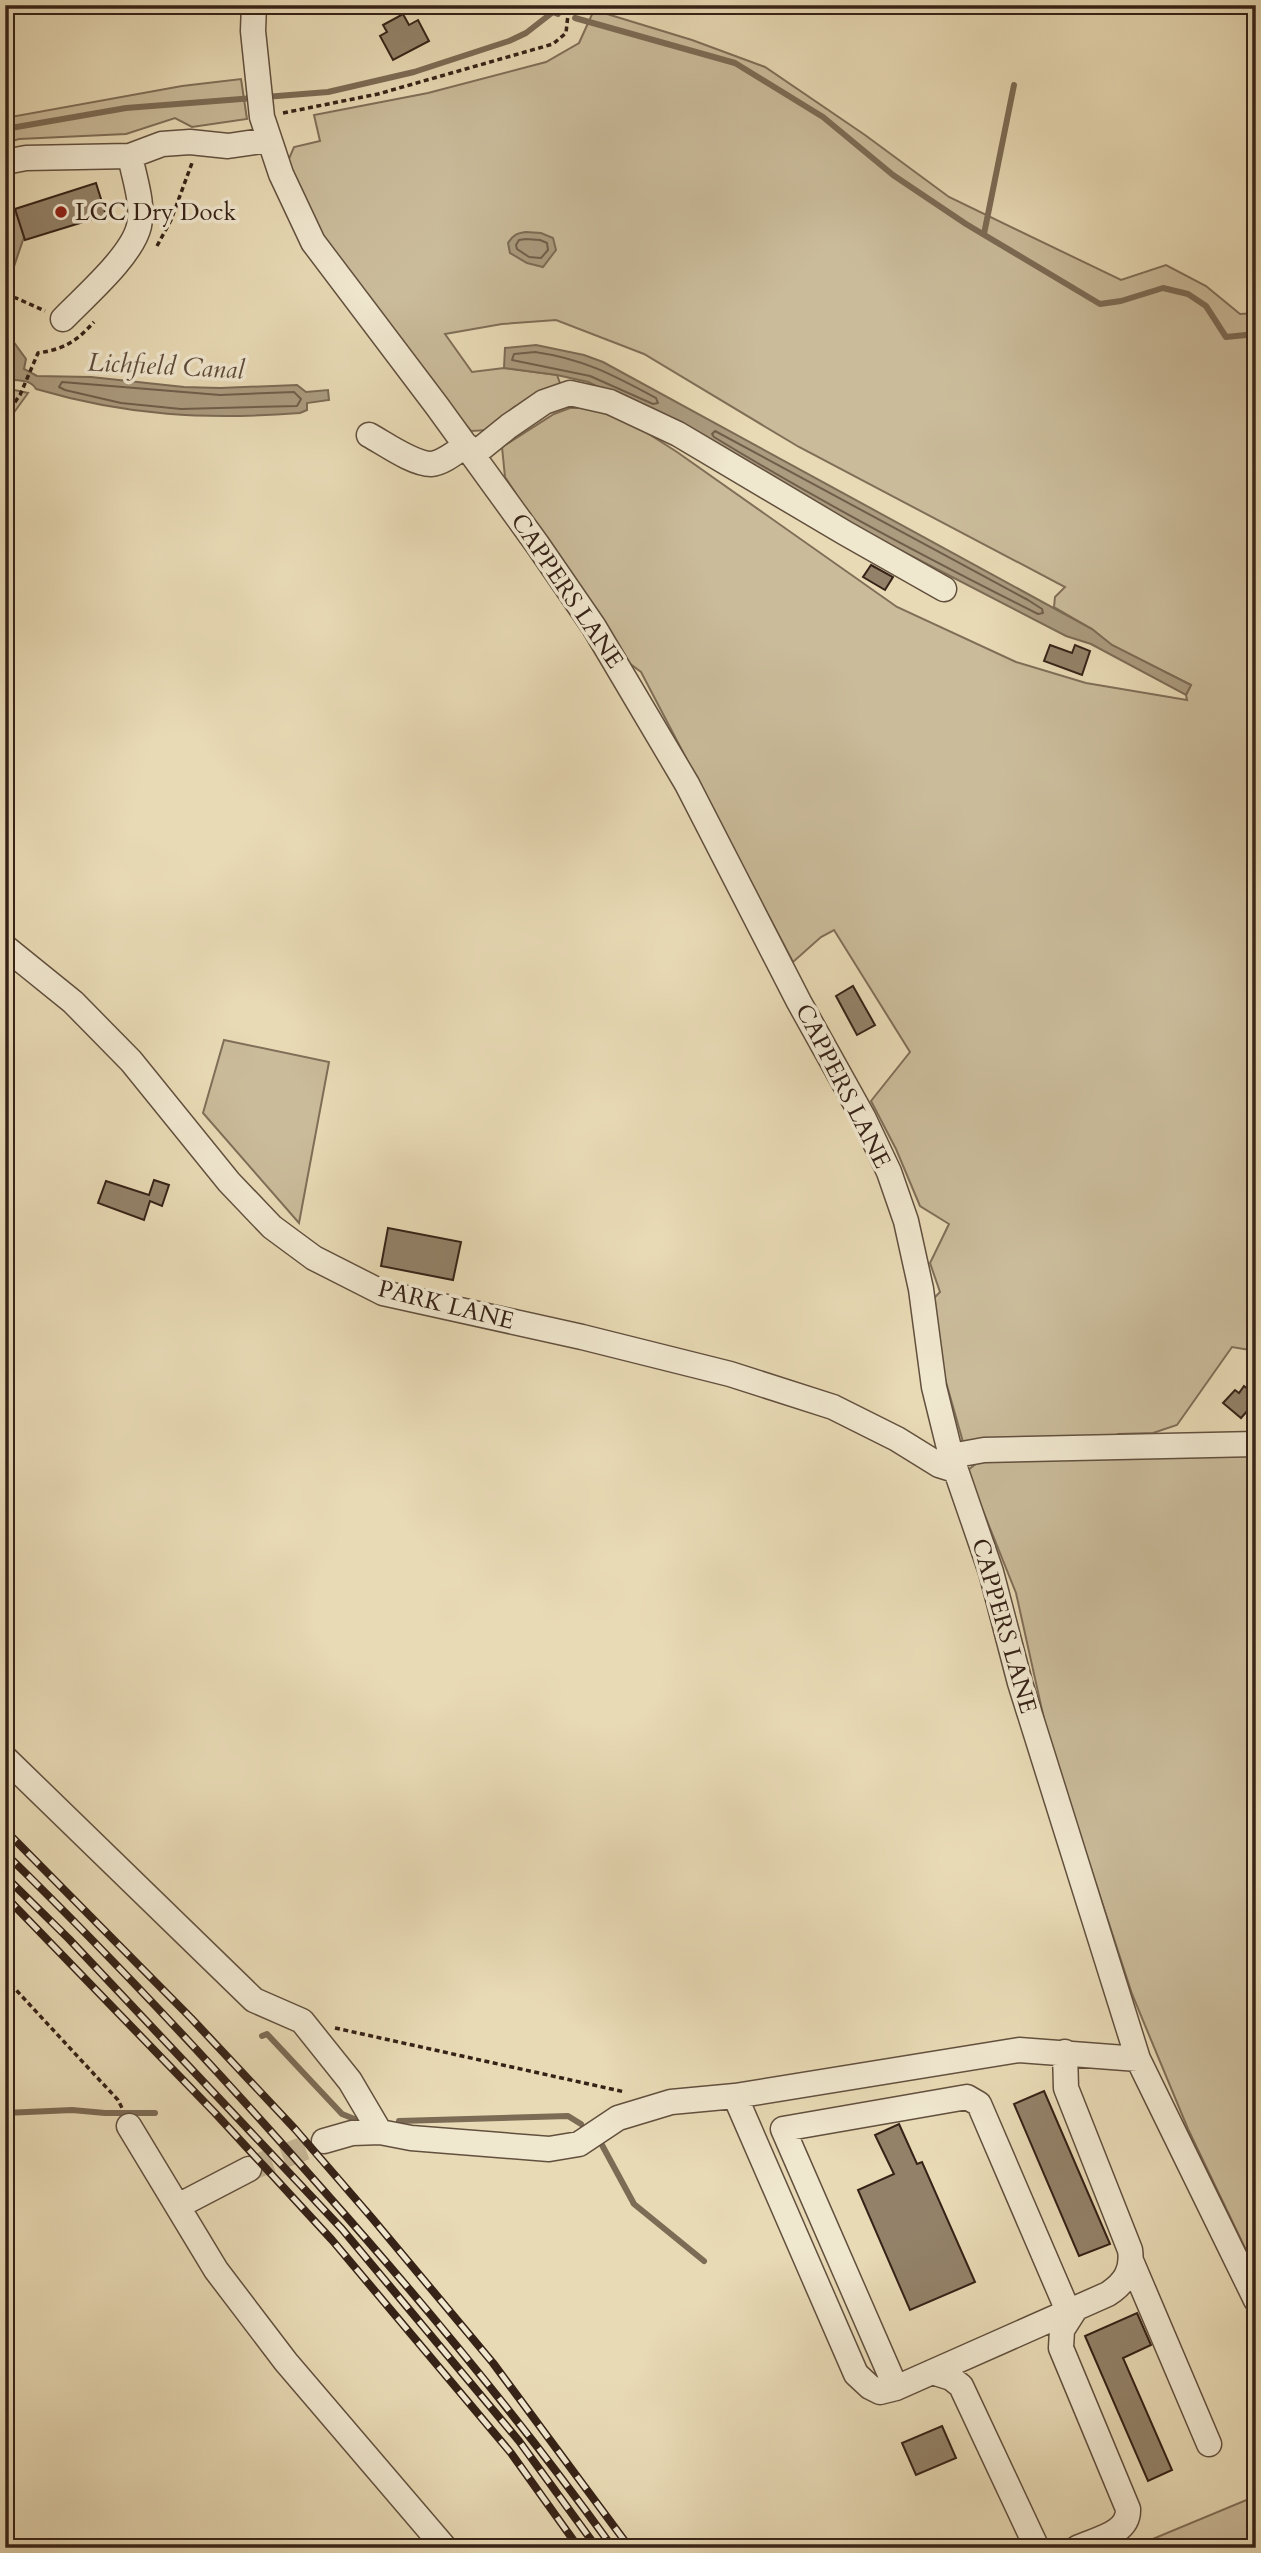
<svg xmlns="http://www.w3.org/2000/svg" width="1261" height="2553" font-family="Cardo,serif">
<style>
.green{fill:#cabb9a;stroke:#806e58;stroke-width:2}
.water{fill:#ab9b7f;stroke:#7c6b55;stroke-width:2}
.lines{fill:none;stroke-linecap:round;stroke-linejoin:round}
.shore{stroke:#705e4b;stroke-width:2}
.stream{stroke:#7c6b55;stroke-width:6}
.building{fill:#938269;stroke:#362217;stroke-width:2}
.minor-tunnel{stroke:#c4b595;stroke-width:24;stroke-dasharray:24 12;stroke-linecap:butt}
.minor-casing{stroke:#62503e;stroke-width:27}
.path{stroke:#362217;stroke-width:3.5;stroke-dasharray:5 3.5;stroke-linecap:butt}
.minor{stroke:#f0e7cf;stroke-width:24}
.rail-casing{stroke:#362217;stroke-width:8}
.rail{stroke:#f0e7cf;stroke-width:5;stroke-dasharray:16;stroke-linecap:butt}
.poi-dot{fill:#8f2418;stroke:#f0e7cf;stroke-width:2.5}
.labels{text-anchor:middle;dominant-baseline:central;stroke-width:7;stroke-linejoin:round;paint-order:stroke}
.poi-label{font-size:24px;fill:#362217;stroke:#f0e7cf;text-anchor:start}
.street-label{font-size:24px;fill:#362217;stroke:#f0e7cf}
.water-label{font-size:26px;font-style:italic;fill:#5f4c3b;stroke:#f0e7cf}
</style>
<rect width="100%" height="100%" fill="#e8dab5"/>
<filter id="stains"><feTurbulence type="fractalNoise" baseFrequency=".00286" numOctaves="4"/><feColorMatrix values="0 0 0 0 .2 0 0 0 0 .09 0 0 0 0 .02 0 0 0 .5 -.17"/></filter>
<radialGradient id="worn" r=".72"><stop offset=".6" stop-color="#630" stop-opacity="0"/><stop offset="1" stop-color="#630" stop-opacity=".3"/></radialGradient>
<!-- green -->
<path class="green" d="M594,10l98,30 73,27 100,68 84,62 172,83 45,-15 40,21 34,28 16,-1v1038l-24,-4 -55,78 -24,8 -35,1 -7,7 -148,1 -21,-74 -9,-69 7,-7 -10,-29 19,-39 -29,-18 -24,-57 -25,-48 39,-49 -76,-122 -13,7 -28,25 -152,-290 -16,-12 -120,-183 -3,-30 52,-33 16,-6h20l40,14 47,30 220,155 119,55 70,21 101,17 -1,-5 5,-10 -80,-40 -19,-16 -38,-22 1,-10 10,-10 -266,-140 -155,-93 -88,-34 -54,4 -57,10 27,38 32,-4 53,7 5,14 -48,18 -14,17 -11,6 -18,1 -20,-23 -129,-171 -34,-76 6,-14 26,-6 -6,-26 114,-22 118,-31 33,-19z
M241,79l6,40 -55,8 -17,-9 -49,16 -107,5 -14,4v-25l177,-32z
M5,388l23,5 -23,32z
M224,1040l105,22 -30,161 -96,-110z
M1256,1454v817l-68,-142 -56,-135 -84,-257 -32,-144 -49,-122 16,-13z
M1256,2496v52h-125z"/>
<!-- water -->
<path class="water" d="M5,212l12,3 7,22 -17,50h-2z
M526,232l15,1 12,5 3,12 -13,17 -16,-4 -17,-10 -2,-10c5,-8 9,-10 18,-11z
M5,318l4,7 4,16 13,18 -2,10 13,7 54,1 93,10 36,1 77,-3 9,7 22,-2 1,10 -22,3v7l-7,3c-94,7 -172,3 -264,-24 -6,-11 -20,-8 -31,-10z
M536,345l48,10 19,7 489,267 20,16 79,40 -5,10 -95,-51 -25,-8 -195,-101 -247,-136 -36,-17 -31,-7 -53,-7 1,-20z"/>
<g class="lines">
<!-- shore -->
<path class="shore" d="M526,239l14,1 7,3 1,7 -7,8 -12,-1 -12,-8 -1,-4 3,-5z
M535,352c49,7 78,23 121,46l2,5 -5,1 -63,-28 -78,-16 2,-6z
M62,382l158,13 74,-3 7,7 -4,7 -116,3 -60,-6 -56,-13 -6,-3z
M715,431l313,169 14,9 1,4 -5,1c-110,-55 -219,-113 -324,-177l-2,-3z"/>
<!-- stream -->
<path class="stream" d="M575,18l160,45 88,54 70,58 73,49 134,80 21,-3 42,-13 25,6 18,12 20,31 30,-3
M265,97l63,-5 86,-20 95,-31 17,-8 27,-21 5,2
M5,129l121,-21 128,-10
M984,234l30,-149
M262,2036l5,-2 75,80 15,6
M5,2113l67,-3 33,3h50
M399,2121l169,-5 13,8
M602,2145l32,59 70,57"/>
</g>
<!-- building -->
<path class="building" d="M403,14l6,11 9,-5 11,21 -36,19 -13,-24 7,-4 -4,-7z
M96,183l10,32 -81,25 -10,-31z
M871,565l22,12 -8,13 -22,-13z
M1050,645l22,8 3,-8 15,6 -8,24 -38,-14z
M853,986l22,39 -18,10 -21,-39z
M154,1180l15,5 -7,21 -12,-5 -6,19 -46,-17 8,-22 43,14z
M388,1228l73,14 -8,38 -72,-14z
M1244,1386l12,10v5l-15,17 -18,-15 12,-13 4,3z
M1044,2091l66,153 -31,12 -65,-152z
M899,2124l18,40 5,-2 53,120 -65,28 -52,-120 36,-16 -19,-39z
M1137,2313l14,32 -28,13 49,112 -24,11 -63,-145z
M942,2426l14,32 -40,17 -14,-32z"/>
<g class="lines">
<!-- minor-tunnel -->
<path class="minor-tunnel" d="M249,2169l75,-28"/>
<defs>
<path id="minor" d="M254,5l-1,26 9,86 19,57 32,68 124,164 100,138 57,83 93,157 112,218 64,115 26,55 17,49 15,68 13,98 17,69 40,116 29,111 118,376 118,241
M5,162l21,-4 104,-2 32,-12 28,-2 38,4 41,-6
M63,319c21,-22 69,-63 76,-93 5,-22 -5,-49 -9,-70
M369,435c15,8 44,29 62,29 12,-1 25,-12 35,-19
M473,455l36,-29 35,-24 26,-9 40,9 68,32 167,99 99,56
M5,947l68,55 58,59 98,121 43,45 42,31 69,35 199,44 148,37 103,33 64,32 42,26 16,5
M951,1456l33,-6 272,-6
M5,1758l249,242 48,21 48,60 30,51
M735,2096l121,278 14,13 10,5 16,-4 212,-94c17,-11 25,-24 22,-44l-64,-162 -1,-36
M129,2126l87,144 70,92 159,186
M324,2141l28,-8 28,-1 31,6 138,11 30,-5 39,-26 53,-16 64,-6 284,-46 119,9
M178,2206l71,-37
M1132,2263l77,181
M1076,2308l-14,22 -1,18 67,161c1,25 -32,30 -51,39
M932,2372l19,6 10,8 76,162
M896,2388l-113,-259 184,-32 12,7 89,207"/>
</defs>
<!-- minor casing -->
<use href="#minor" class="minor-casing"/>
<!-- path -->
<path class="path" d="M283,113l95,-19 175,-50 13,-11 3,-28
M157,246l14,-26 21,-57
M5,297l11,1 29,13
M5,416l15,-21 18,-42c26,-4 38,-11 56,-31
M5,1978l113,122 4,8
M335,2028l290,64"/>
<!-- minor -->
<use href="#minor" class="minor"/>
<defs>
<path id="rail" d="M5,1830l186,188 104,111 77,89 121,145 137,185
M5,1853c111,108 217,222 319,338 102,115 199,232 289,357
M5,1876l64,63 273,290 177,212 78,107
M5,1896l210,217 117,127 179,213 68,95"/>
</defs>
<!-- rail casing -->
<use href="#rail" class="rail-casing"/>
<!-- rail -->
<use href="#rail" class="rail"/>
</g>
<!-- markers -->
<circle class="poi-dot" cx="61" cy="212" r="7"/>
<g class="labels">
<!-- poi labels -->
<g class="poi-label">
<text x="75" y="212">LCC Dry Dock</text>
</g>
<!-- street labels -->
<g class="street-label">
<text transform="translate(567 591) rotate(56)">CAPPERS LANE</text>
<text transform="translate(843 1086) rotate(63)">CAPPERS LANE</text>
<text transform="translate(446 1305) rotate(14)">PARK LANE</text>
<text transform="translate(1004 1626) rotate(74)">CAPPERS LANE</text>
</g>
<!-- water labels -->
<g class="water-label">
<text transform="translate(166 366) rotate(3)">Lichfield Canal</text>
</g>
</g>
<!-- margin -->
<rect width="1261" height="2553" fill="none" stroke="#e8dab5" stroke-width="28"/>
<rect x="7" y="7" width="1247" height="2539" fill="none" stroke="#362217" stroke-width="3.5"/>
<rect x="14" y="14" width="1233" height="2525" fill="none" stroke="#362217" stroke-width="2"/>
<rect width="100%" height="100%" filter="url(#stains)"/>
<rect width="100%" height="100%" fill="url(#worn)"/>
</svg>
